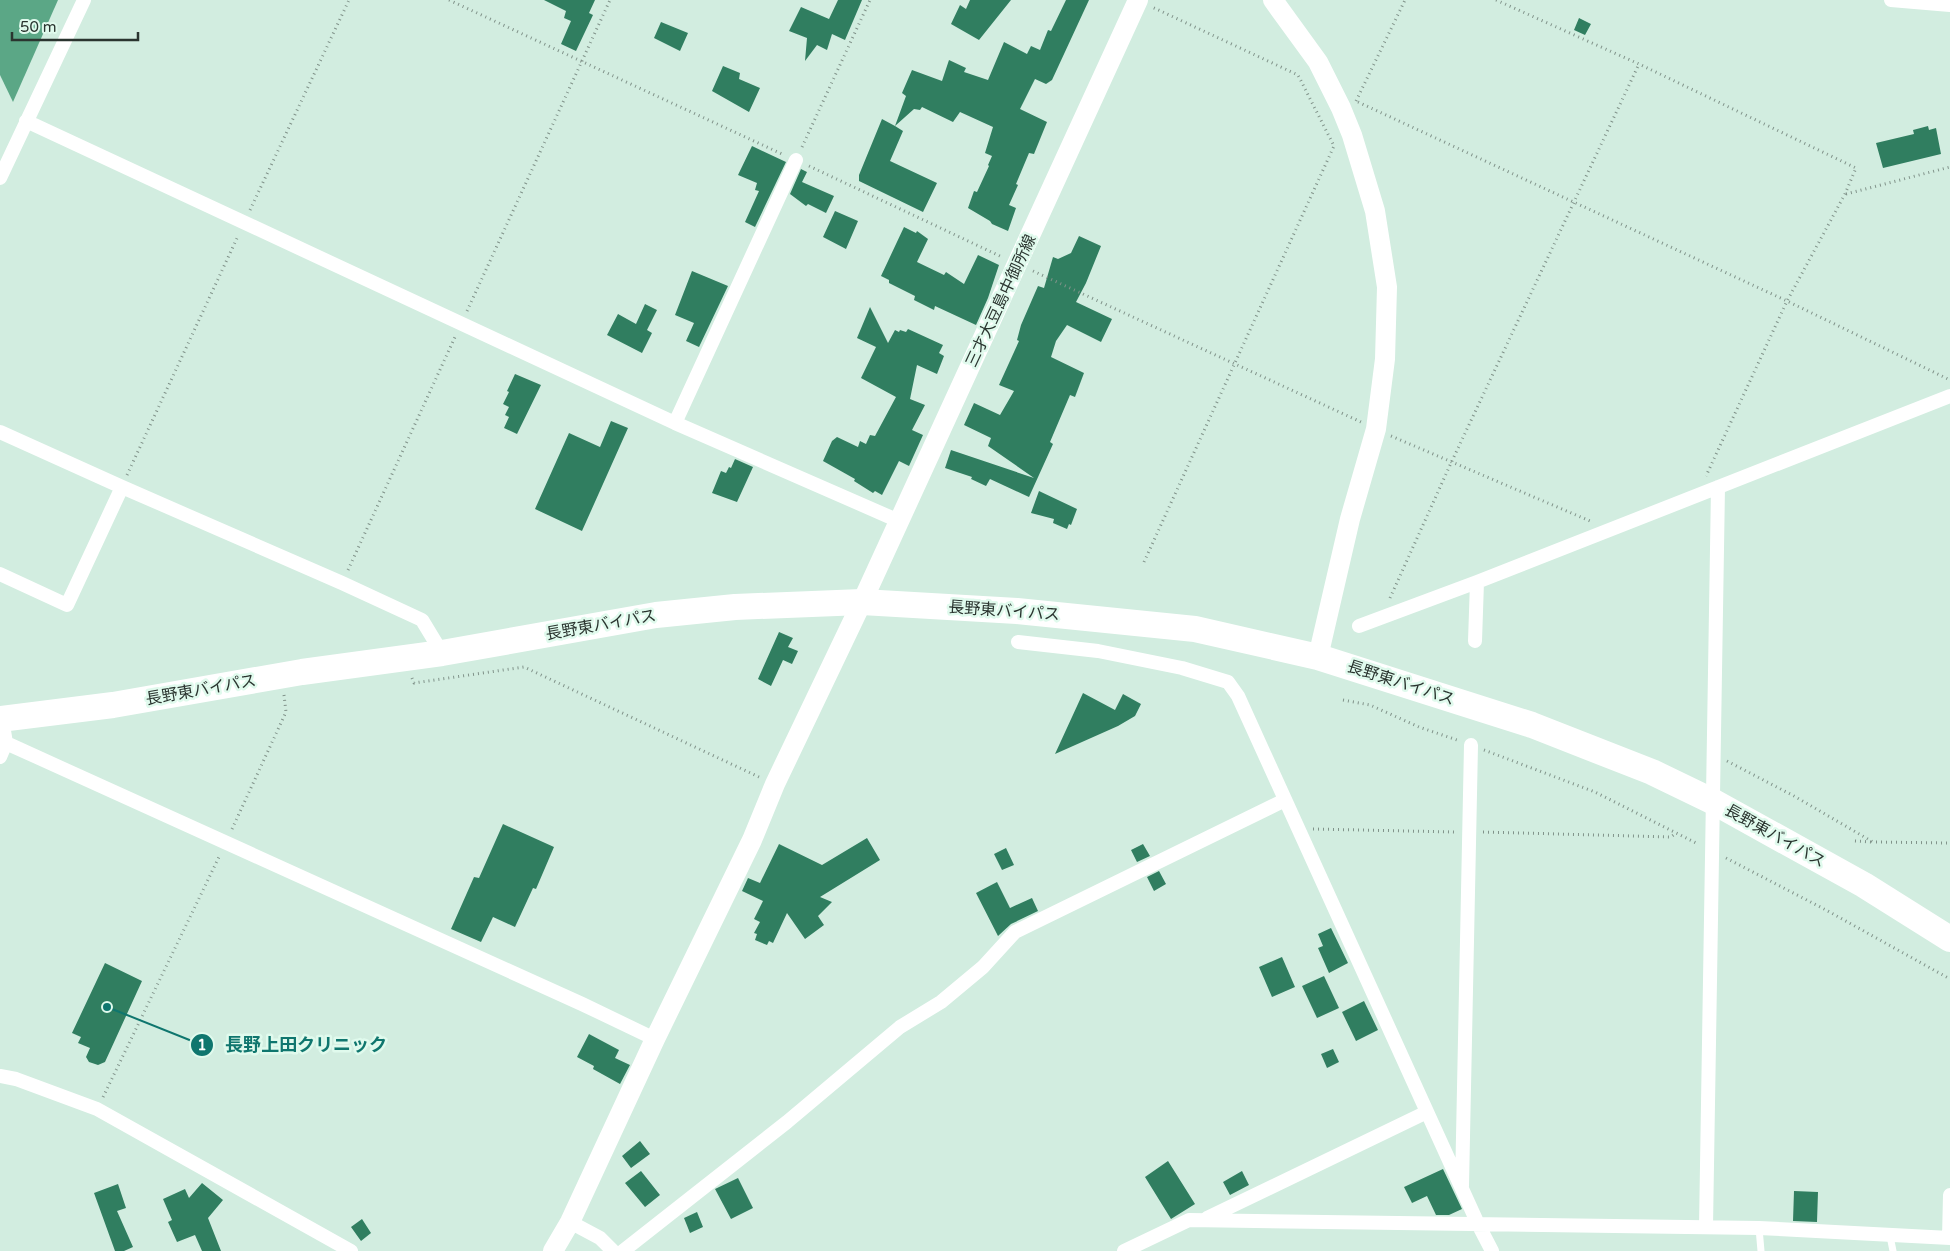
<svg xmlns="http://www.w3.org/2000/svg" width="1950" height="1251" font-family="'Varela Round','Noto Sans JP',sans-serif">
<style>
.water{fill:#5ba786}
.building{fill:#307e60}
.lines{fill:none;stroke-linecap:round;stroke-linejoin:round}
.path{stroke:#81938a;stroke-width:3;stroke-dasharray:1 4;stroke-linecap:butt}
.lane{stroke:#fff;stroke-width:7}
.street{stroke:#fff;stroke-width:14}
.secondary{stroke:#fff;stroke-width:20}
.highway{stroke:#fff;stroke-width:26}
.labels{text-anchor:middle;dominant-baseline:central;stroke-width:5;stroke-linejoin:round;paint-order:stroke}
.street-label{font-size:16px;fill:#2a342f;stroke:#e0faed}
.leader{fill:none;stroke:#0f766e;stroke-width:2}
.callout-dot{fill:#0f766e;stroke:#e0faed;stroke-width:2}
.mark-label{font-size:15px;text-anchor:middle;font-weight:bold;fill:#fff}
.callout-label{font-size:18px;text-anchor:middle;font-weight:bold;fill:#0f766e;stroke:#e0faed;stroke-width:5;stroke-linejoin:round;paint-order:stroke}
</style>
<rect width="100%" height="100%" fill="#d2ede0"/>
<!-- water -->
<path class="water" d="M0,0h58l-45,102 -13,-27z"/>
<!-- building -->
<path class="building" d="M544,0h51l-6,13 4,2 -17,36 -15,-7 10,-23 -7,-3 2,-7z
M838,0h24l-17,40 -13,-6 -5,16 -10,-5 -12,16 2,-23 -18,-7 12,-24 28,12z
M970,0h41l-32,40 -28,-16 9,-19 6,4z
M1066,0h23l-37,80 -6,4 -11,-5 -15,30 27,13 -13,32 -5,-1 -13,31 2,1 -9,20 7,3 -8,23 -16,-7 -2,-3 -22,-13 6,-17 3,1 12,-26 -1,-1 4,-9 -7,-3 8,-26 -33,-15 -7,10 -31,-15 -2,3 -6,-1 -19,17 8,5 -13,30 47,22 -14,29 -64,-31v-6l23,-56 13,7 11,-30 -4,-3 10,-23 30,11 7,-21 17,8 -2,4 24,8 16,-38 23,12 4,-8 9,4 8,-20 3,1z
M1579,18l12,6 -6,11 -11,-5z
M661,22l27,11 -8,18 -26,-13z
M723,66l17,7 -1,6 21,9 -11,24 -37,-21z
M1928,126l1,4 7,-2 5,26 -58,14 -7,-25 38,-9 -1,-4z
M752,146l34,16 -31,65 -10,-5 14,-31 -4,-1 2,-7 -19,-8z
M801,169l6,3 -5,10 32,14 -8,17 -18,-9 -2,2 -16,-12z
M835,211l23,10 -12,28 -23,-12z
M904,227l12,6 1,-2 11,8 -11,23 27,13 2,-3 18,12 14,-29 21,10 -11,33 -12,27 -41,-19 -1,4 -20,-10 1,-4 -26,-13v-3l-8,-4z
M1079,236l22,10 -15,37 -10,19 36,17 -11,23 -34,-17 -11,16 -5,16 33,16 -9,24 -5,-2 -20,47 3,2 -24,53 -39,-18 -4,7 -15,-7 1,-2 -27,-9 6,-18 83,28 -46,-32 3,-8 -27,-13 10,-22 26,12 14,-24 -15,-6 20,-44 -2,-1 4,-15 17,-39 6,2 9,-31 5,2 13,-6z
M692,271l36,15 -29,61 -13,-6 8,-18 -19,-8z
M645,304l12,6 -10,20 5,3 -10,20 -35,-18 11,-21 18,10z
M870,307l18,36 7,-13 4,2 1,-2 6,2 2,-3 35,16 -4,8 5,3 -7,18 -20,-9 -7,34 15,6 -13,25 11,5 -14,31 -10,-5 -17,34 -7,-4 -2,2 -19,-12 1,-2 -32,-18 9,-20 5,-4 21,10 2,-6 6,3 4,-9 5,1 21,-39 -35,-19 15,-31 -19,-9z
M515,374l26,11 -24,49 -13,-6 5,-11 -4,-2 4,-8 -6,-3 6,-12 -2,-1z
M611,421l17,7 -46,103 -47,-22 34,-76 31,14z
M735,459l18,8 -16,35 -25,-9 9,-22 5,2 3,-6 2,1z
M1039,491l38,18 -6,16 -2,-1 -2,5 -14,-6 1,-4 -23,-6z
M779,632l14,6 -5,9 10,4 -6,13 -9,-4 -12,26 -13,-7z
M1083,693l32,17 8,-16 18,10 -6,12 -17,10 -63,28z
M503,824l51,23 -18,42 -3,-1 -18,39 -22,-10 -12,25 -30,-13 23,-52 5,1z
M867,838l13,22 -60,37 12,5 -14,14 6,9 -19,14 -18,-26 -14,30 -4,-2 -2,4 -12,-5 2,-6 -3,-1 6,-11 -6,-3 9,-18 -21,-10 6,-13 12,5 19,-39 43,21z
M1143,844l7,12 -13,6 -6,-12z
M1006,848l8,17 -12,5 -8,-16z
M1159,871l7,13 -12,7 -7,-14z
M997,882l13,26 22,-10 6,13 -27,13 -13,12 -22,-43z
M1331,928l17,35 -19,10 -11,-25 5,-2 -5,-12z
M1282,957l13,30 -23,10 -13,-30z
M105,963l37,18 -37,81 -7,3 -9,-3 -3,-5 4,-9 -12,-5 3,-6 -9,-4z
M1324,976l15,32 -22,10 -15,-32z
M1364,1001l14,29 -22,11 -14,-29z
M589,1034l30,16 -4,8 15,7 -10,19 -27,-15 1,-3 -17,-9z
M1333,1049l6,13 -12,6 -6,-14z
M640,1141l10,13 -19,14 -9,-12z
M1168,1161l27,43 -24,15 -26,-42z
M1443,1169l19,40 -13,6h-13l-9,-19 -15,7 -8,-16z
M641,1171l19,24 -15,12 -20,-24z
M1242,1171l7,14 -19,10 -7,-13z
M738,1178l15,30 -22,11 -16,-30z
M202,1183l21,17 -15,18 13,33h-19l-7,-16 -18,7 -9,-20 4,-2 -9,-21 22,-10 4,9z
M118,1184l8,24 -9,3 16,36 -9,4h-9l-21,-58z
M1794,1191l24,1 -1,30 -24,-1z
M697,1212l6,15 -13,6 -6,-15z
M362,1219l9,14 -10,8 -10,-14z"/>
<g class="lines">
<!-- path -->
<path class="path" d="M449,0l333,154
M1496,0l143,64 217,104 -11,26 -58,107 -81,175
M1356,101l49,-101
M1358,102l429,199 163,79
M802,147l68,-147
M809,166l193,91
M1846,194l104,-27
M250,210l99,-210
M1033,271l328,151
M467,311l143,-311
M1391,436l199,85
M127,475l111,-239
M1144,562l190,-416 -36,-71 -146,-68
M348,570l107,-233
M1390,598l61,-135 188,-399
M412,678l2,5 110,-16 235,110
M1343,700l27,5 49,22 38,13
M1484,750l111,42 103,52
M1727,761l67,35 79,46 77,1
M232,829l54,-117 -2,-17
M1313,829l141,3
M1483,832l188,5 5,-4
M1855,841l17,1
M1726,858l100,52 124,69
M103,1097l117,-242"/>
<!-- lane -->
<path class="lane" d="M1759,1228l2,23
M1890,1236l3,15"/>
<!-- street -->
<path class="street" d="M1891,0l59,5
M26,121l649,302 224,98
M0,178l84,-178
M675,423l121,-263
M0,432l122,55 220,96 80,37 20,33
M0,574l67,31 55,-118
M1359,626l118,-44 473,-186
M1475,641l2,-59
M1018,642l80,9 84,17 46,14 10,14 240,528 14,27
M6,743l576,261 73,35
M0,757l6,-14 -4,-24
M0,1076l16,3 81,30 254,142
M1462,1186l9,-441
M1207,1218l220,-106
M570,1222l30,16 13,13
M1706,1227l12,-740
M1949,1238l1,-43
M623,1251l164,-129 113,-95 41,-25 42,-35 32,-35 270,-132
M1124,1251l65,-31 570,8 191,10"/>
<!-- secondary -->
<path class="secondary" d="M1273,0l45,62 23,46 11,27 23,76 12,76 -2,72 -9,70 -26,90 -32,138
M553,1251l17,-29 85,-183 97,-199 23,-56 87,-182 276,-602"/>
<!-- highway -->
<path class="highway" d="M0,719l113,-14 189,-33 140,-19 214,-38 79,-8 127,-5 155,9 178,18 123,28 214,68 120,47 62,30 150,83 86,54"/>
</g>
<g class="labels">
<!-- street labels -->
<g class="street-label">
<text transform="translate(1001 301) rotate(-65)">三才大豆島中御所線</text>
<text transform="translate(1004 611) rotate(4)">長野東バイパス</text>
<text transform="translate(601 625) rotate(-10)">長野東バイパス</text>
<text transform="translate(1401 683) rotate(18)">長野東バイパス</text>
<text transform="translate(201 690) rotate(-10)">長野東バイパス</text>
<text transform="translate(1775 836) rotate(29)">長野東バイパス</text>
</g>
</g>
<!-- callouts -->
<path class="leader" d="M107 1007L202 1045"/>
<g class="callout-dot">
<circle cx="107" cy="1007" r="5"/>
<circle cx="202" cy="1045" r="12"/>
</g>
<g class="mark-label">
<text x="202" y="1050">1</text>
</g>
<g class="callout-label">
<text x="306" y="1051">長野上田クリニック</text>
</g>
<!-- scale -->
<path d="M12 32v8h126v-8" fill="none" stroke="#2a342f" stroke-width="2.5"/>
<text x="20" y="32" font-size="15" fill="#2a342f" stroke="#e0faed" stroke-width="4" paint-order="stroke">50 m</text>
</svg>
